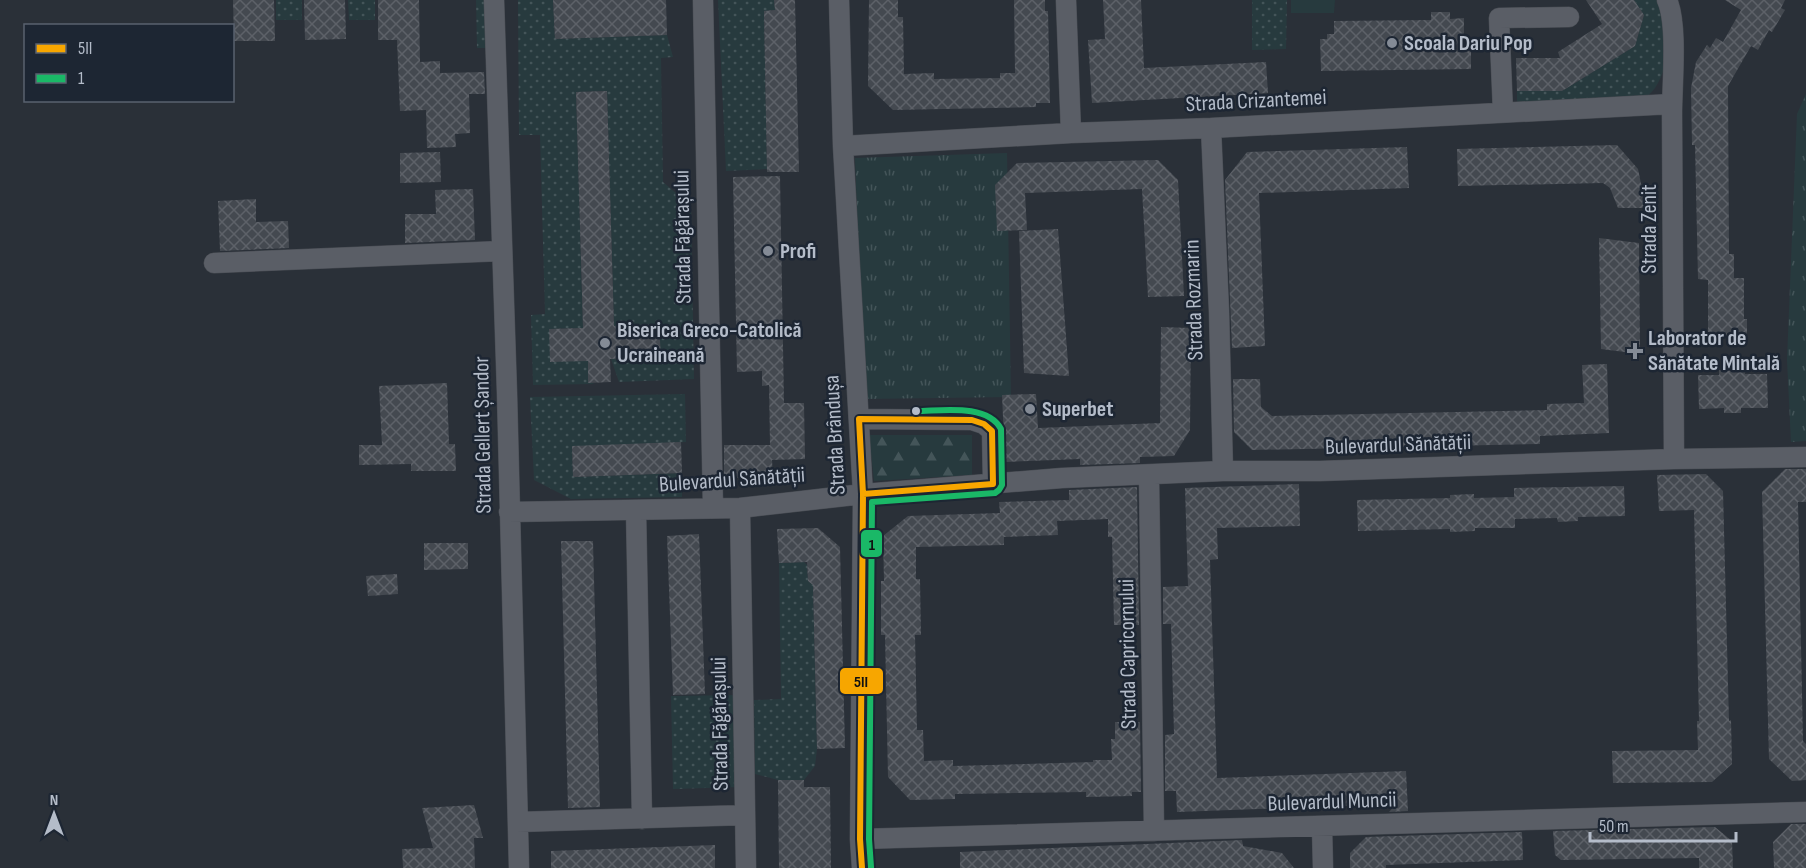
<svg xmlns="http://www.w3.org/2000/svg" width="1806" height="868" font-family="'Sofia Sans Condensed',sans-serif">
<style>
.grass{fill:url(#grass-dots)}
.forest{fill:url(#forest-firs)}
.park{fill:url(#park-tufts)}
.pitch{fill:#273a3e}
.building{fill:url(#building-cross-hatch)}
.lines{fill:none;stroke-linecap:round;stroke-linejoin:round}
.street-casing{stroke:#484c53;stroke-width:21}
.street{stroke:#5a5e66;stroke-width:20}
.bus-1-casing{stroke:#1d2633;stroke-width:10}
.bus-2-casing{stroke:#1d2633;stroke-width:10}
.bus-1{stroke:#f7a600;stroke-width:6}
.bus-2{stroke:#1ab867;stroke-width:6}
.poi-dot{fill:#848b96;stroke:#1d2633;stroke-width:2}
.bus-dot{fill:#b4bcc9;stroke:#1d2633;stroke-width:2}
.labels{text-anchor:middle;dominant-baseline:central;stroke-width:5;stroke-linejoin:round;paint-order:stroke}
.poi-label{font-size:22px;font-weight:bold;fill:#b4bcc9;stroke:#1d2633;text-anchor:start}
.street-label{font-size:22px;fill:#b4bcc9;stroke:#1d2633}
.line-badge{stroke:#1d2633;stroke-width:2}
.pale-badge-label{font-size:16px;text-anchor:middle;font-weight:bold;fill:#111}
</style>
<defs>
<pattern id="grass-dots" width="8" height="8" patternUnits="userSpaceOnUse" patternTransform="scale(1.5)"><rect width="8" height="8" fill="#273a3e"/><path d="M2 2h.1M6 6h.1" fill="none" stroke="#445559" stroke-width="1.8" stroke-linecap="round"/></pattern>
<pattern id="forest-firs" width="22" height="20" patternUnits="userSpaceOnUse" patternTransform="scale(1.5)"><rect width="22" height="20" fill="#273a3e"/><path d="M5 1l3.5 6h-7zM16 11l3.5 6h-7z" fill="#445559"/></pattern>
<pattern id="park-tufts" width="24" height="20" patternUnits="userSpaceOnUse" patternTransform="scale(1.5)"><rect width="24" height="20" fill="#273a3e"/><path d="M3 7l-1-3M5 7V3M7 7l1-3M15 17l-1-3M17 17v-4M19 17l1-3" fill="none" stroke="#445559"/></pattern>
<pattern id="building-cross-hatch" width="8" height="8" patternUnits="userSpaceOnUse" patternTransform="scale(1.5)"><rect width="8" height="8" fill="#444950"/><path d="M0 0l8 8M0 8l8-8" fill="none" stroke="#5d6168"/></pattern>
</defs>
<rect width="100%" height="100%" fill="#2a3038"/>
<!-- grass -->
<path class="grass" d="M276,0h26v20h-26z
M348,0h27v20h-26z
M476,0h18l1,48h-18z
M518,0h35l2,39 112,-4 6,22 -12,1 2,124 28,24 3,173 -75,3 -8,-23 49,-2 -1,-32 -45,1 -7,-235 -31,1 7,236 -34,1 39,32v21l7,2 -62,1 -2,-70 14,-1 -5,-179h-21z
M718,0h56l1,10 -11,1 3,158 -41,2z
M1252,0h35l-1,49 -34,1z
M1634,0h27c5,29 12,62 -6,88 -5,6 -11,12 -17,17l-121,6v-20h45l73,-45 9,-31z
M685,394l1,48 -114,5 1,30 109,-4v24l-111,2 -37,-19 -4,-83z
M804,562l3,3 1,16 5,4 4,164 -2,17 -11,14h-26l-23,-6 -1,-74 27,-1 -2,-136z
M737,695l2,92 -66,2 -2,-93z"/>
<!-- forest -->
<path class="forest" d="M869,435h103v40l-98,6z"/>
<!-- park -->
<path class="park" d="M1806,94v347l-15,1 -4,-82 10,-246z
M1007,153l4,244 -147,2 -9,-241z"/>
<!-- pitch -->
<path class="pitch" d="M1291,0h44l-1,13h-43z"/>
<!-- building -->
<path class="building" d="M233,0h41l1,41h-41z
M304,0h41l1,39 -41,1z
M378,0h41l1,62 20,-1v12l44,-1 1,22h-16l1,39 -15,1 1,13 -29,1 -1,-38 -26,1 -3,-71h-19z
M553,0h113l1,35 -112,4z
M774,0h21l4,172h-32l-3,-161 11,-1z
M869,0h29v17h5l1,57 30,-1v6l66,-1v-5h15l-1,-73h31v11h3l2,92h-14v4l-143,3 -25,-24z
M1103,0h38l3,68 122,-6 2,31 -176,10 -4,-63 17,-1z
M1586,0h48l10,15 -9,31 -73,45h-45l-1,-33h44l-2,-6 44,-28z
M1725,0h60l-4,8 4,2 -13,22 -3,-2 -11,20 -7,-4 -23,40 1,168h5v24h10v41h3v17h-39v-56l-10,-1 -3,-134h-3l-1,-57 5,-26 11,-17 3,3 6,-10 7,4 18,-32z
M1431,12h19v7l14,-1v29h7v22l-150,2 -1,-32h7v-5h7v-13l97,-1z
M607,91l7,235 45,-2 2,33 -51,2 1,23 -23,1v-22l-38,1 -1,-33 34,-1 -7,-236z
M1617,145l21,24 8,39h-28l-8,-20 -7,-5 -145,3 -1,-37z
M1407,147l2,41 -150,5 6,153 -33,2 -7,-168 22,-28z
M440,152l1,30 -41,1v-30z
M1158,160l20,20 6,116 -36,1 -6,-108 -117,4 2,37 -30,1 -2,-46 22,-22z
M780,176l4,227h20l1,56 -33,1 1,17 -49,1v-33h46l-1,-60 -7,1v-15l-25,1 -4,-195z
M473,189l2,51 -70,3v-29h31l-1,-24z
M256,199v23l32,-1 1,27 -69,3 -2,-50z
M1058,229l11,147 -45,-3 -5,-142z
M1599,238l40,5 1,111 -39,-5z
M1161,327l30,1 -1,102 -16,26 -34,1v6l-60,2v-6l-75,3 -3,-67 34,-1 2,34 122,-5z
M1607,364l2,69 -69,3v8l-288,6 -18,-18 -1,-53h27l1,28 11,9 275,-6v-6l37,-1 -2,-38z
M1719,370h25l1,4h22l1,34h-27v5h-17v-5l-25,1 -1,-34h21z
M447,383l2,61h6l1,27h-45v-7l-52,1v-20h23l-3,-59z
M681,442l1,31 -109,4 -1,-31z
M1785,469h21v33h-8l5,239 3,3v36l-14,1 -23,-22 -7,-267z
M1706,474l17,17 6,230 2,-1 1,44 -20,18 -99,1 -1,-32 86,-1 -1,-29h2l-5,-211 -35,1 -2,-36z
M1299,484l1,42 -83,2 1,31 -8,1 7,218 189,-7 2,40 -19,1 7,-8 -219,8 -1,-21h-11v-56l9,-1 -3,-110h-8v-37l25,-1 -3,-98z
M1624,486l1,30 -47,1v4l-20,1 -1,-4 -42,1v9h-40v3l-25,1v-3l-92,2 -1,-31 93,-2v-3l24,-1v4l40,-1v-9z
M1137,487l2,138h-25l-2,-88h-4v-18l-51,2 1,14 -54,2v8l-88,2v32h4l1,56h-6l2,95h6l1,31 29,-1v6l140,-4v-2h19l-1,-21h4v-17h25l1,70h-9v4l-46,1v-5l-131,2v5l-45,1 -22,-23 -3,-142h-4v-54h3l-1,-45 25,-20 92,-3 -1,-11 70,-2v-10z
M818,528l22,19 5,201 -28,1 -4,-164 -5,-4 -1,-19 -28,1 -2,-34z
M699,534l6,160 -32,1 -6,-159z
M561,541h32l7,266 -32,1z
M424,543h44v26l-44,1z
M397,574l1,20 -30,2 -2,-20z
M778,780h26v7h26l1,81h-52z
M474,805l9,33h-9l1,30h-72l-1,-19 31,-1 -11,-40z
M1791,824h15v44h-32l-1,-26z
M1715,827l17,14 1,27h-34v-10l-138,2 -6,-5 -2,-24z
M1522,832l1,28 -137,5v3h-36v-15l16,-16z
M1242,840l1,6 39,7 12,15h-334v-16z
M715,845v23h-164v-17z"/>
<g class="lines">
<defs>
<path id="street" d="M494,0l13,393 12,475
M703,0l10,508
M839,0l4,146 20,348 -3,345 2,29
M1066,0l5,133
M1667,0c11,24 5,85 5,113 1,116 1,231 2,346
M1503,112l-4,-94 70,-1
M1211,128l8,183 4,160
M843,146l228,-13 140,-5 461,-24
M214,263l288,-12
M859,419l113,1 12,4 8,7 1,53
M1149,476l5,355
M740,508l6,360
M636,510l6,309
M509,512l231,-4 123,-14 199,-16 161,-7h97l354,-12 132,-2
M518,822l227,-7
M1322,827l1,41
M860,839l946,-27"/>
</defs>
<!-- street casing -->
<use href="#street" class="street-casing"/>
<!-- street -->
<use href="#street" class="street"/>
<defs>
<path id="bus-1" d="M859,419l113,1 12,4 8,7 1,53 -130,10z
M862,868l-2,-29 3,-345"/>
<path id="bus-2" d="M871,867l-2,-28 3,-337 123,-9 4,-3 3,-5 -1,-56c-14,-26 -60,-18 -85,-18"/>
</defs>
<!-- bus-1 casing -->
<use href="#bus-1" class="bus-1-casing"/>
<!-- bus-2 casing -->
<use href="#bus-2" class="bus-2-casing"/>
<!-- bus-1 -->
<use href="#bus-1" class="bus-1"/>
<!-- bus-2 -->
<use href="#bus-2" class="bus-2"/>
</g>
<!-- markers -->
<g class="poi-dot">
<circle cx="1392" cy="43" r="6"/>
<circle cx="768" cy="251" r="6"/>
<circle cx="605" cy="343" r="6"/>
<path d="M1632 342h6v6h6v6h-6v6h-6v-6h-6v-6h6z"/>
<circle cx="1030" cy="409" r="6"/>
</g>
<circle class="bus-dot" cx="916" cy="411" r="5"/>
<g class="labels">
<!-- poi labels -->
<g class="poi-label">
<text x="1404" y="43">Scoala Dariu Pop</text>
<text x="780" y="251">Profi</text>
<text x="617" y="330">Biserica Greco-Catolică<tspan x="617" dy="25">Ucraineană</tspan></text>
<text x="1648" y="338">Laborator de<tspan x="1648" dy="25">Sănătate Mintală</tspan></text>
<text x="1042" y="409">Superbet</text>
</g>
<!-- street labels -->
<g class="street-label">
<text transform="translate(1256 101) rotate(-3)">Strada Crizantemei</text>
<text transform="translate(1649 229) rotate(-90)">Strada Zenit</text>
<text transform="translate(683 237) rotate(-91)">Strada Făgărașului</text>
<text transform="translate(1194 300) rotate(-92)">Strada Rozmarin</text>
<text transform="translate(483 435) rotate(-91)">Strada Gellert Șandor</text>
<text transform="translate(835 435) rotate(-93)">Strada Brândușa</text>
<text transform="translate(1398 445) rotate(-2)">Bulevardul Sănătății</text>
<text transform="translate(732 480) rotate(-4)">Bulevardul Sănătății</text>
<text transform="translate(1128 654) rotate(-91)">Strada Capricornului</text>
<text transform="translate(720 724) rotate(-91)">Strada Făgărașului</text>
<text transform="translate(1332 802) rotate(-2)">Bulevardul Muncii</text>
</g>
</g>
<g class="line-badge">
<rect x="860" y="529" width="23" height="29" rx="6" fill="#1ab867"/>
<rect x="839" y="667" width="45" height="28" rx="6" fill="#f7a600"/>
</g>
<g class="pale-badge-label">
<text x="872" y="550">1</text>
<text x="861" y="687">5II</text>
</g>
<!-- legend -->
<rect x="24" y="24" width="210" height="78" fill="#1d2633" stroke="#59626f" stroke-width="1.5"/>
<rect x="36" y="44" width="30" height="9" fill="#f7a600" stroke="#59626f" stroke-width="1.5"/>
<text x="78" y="54" font-size="18" fill="#b4bcc9">5II</text>
<rect x="36" y="74" width="30" height="9" fill="#1ab867" stroke="#59626f" stroke-width="1.5"/>
<text x="78" y="84" font-size="18" fill="#b4bcc9">1</text>
<!-- north arrow -->
<g transform="translate(54 814)" stroke="#1d2633" stroke-width="4.5" paint-order="stroke">
<path d="M0-4.5L10 22L0 15L-10 22Z" fill="#b4bcc9"/>
<text y="-9" font-size="16" font-weight="bold" text-anchor="middle" fill="#b4bcc9">N</text>
</g>
<!-- scale -->
<path d="M1590 832v9h146v-9" fill="none" stroke="#b4bcc9" stroke-width="3"/>
<text x="1599" y="832" font-size="18" fill="#b4bcc9" stroke="#1d2633" stroke-width="4.5" paint-order="stroke">50 m</text>
</svg>
